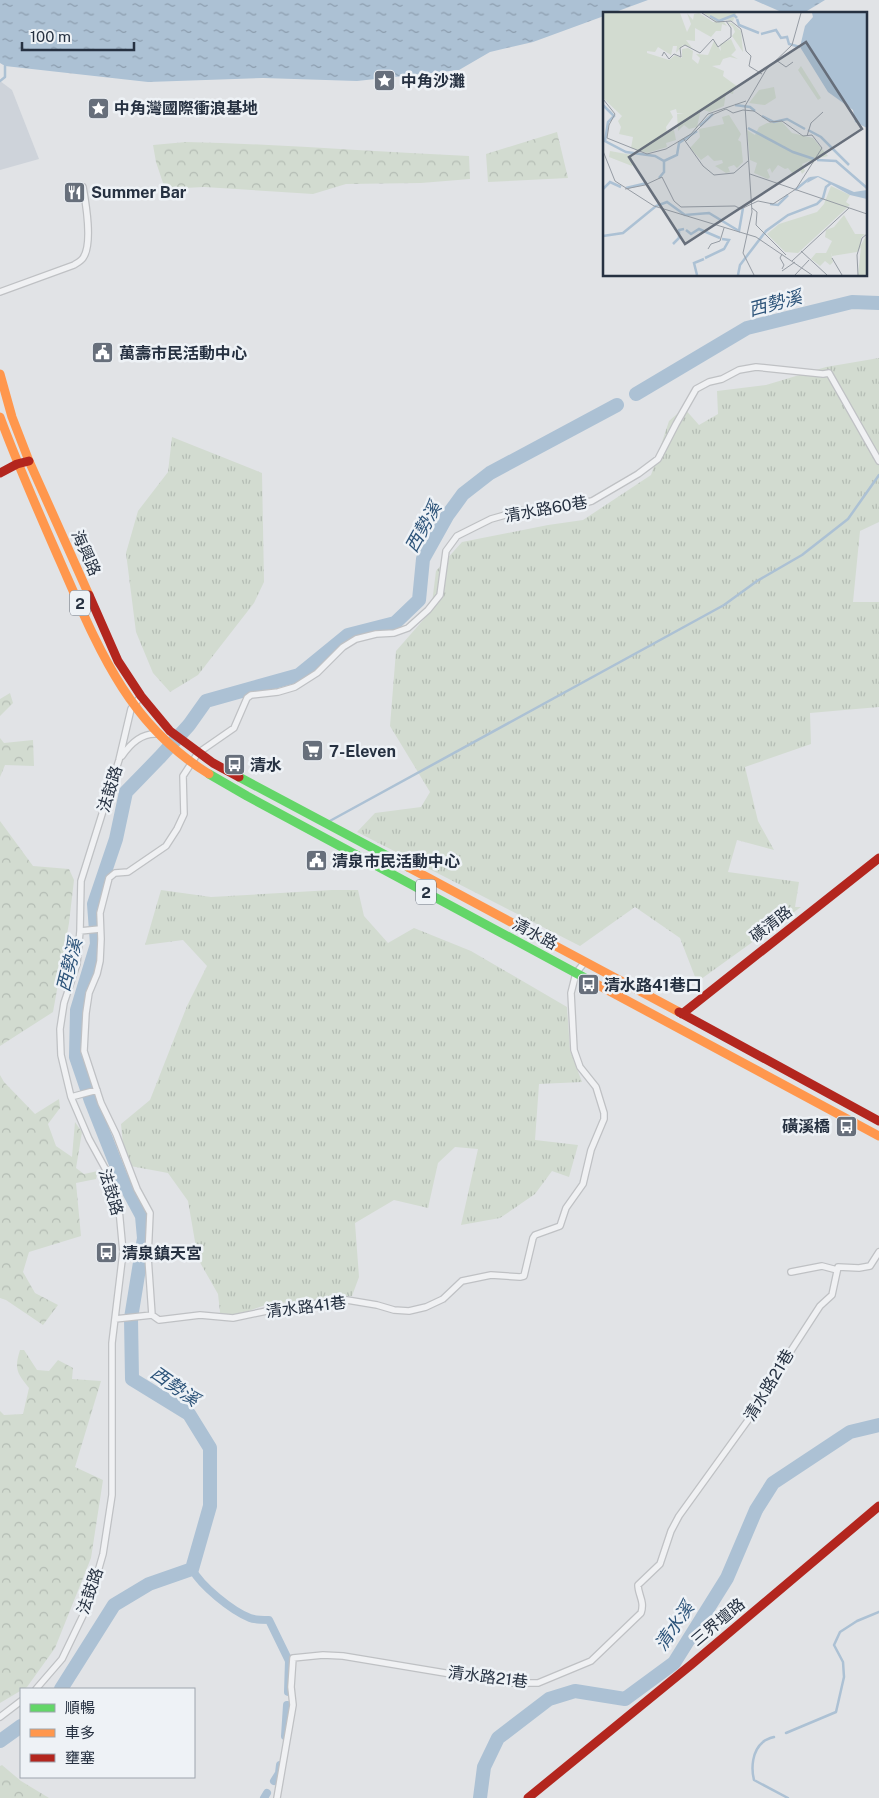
<svg xmlns="http://www.w3.org/2000/svg" width="879" height="1798" font-family="'Public Sans','Noto Sans TC',sans-serif">
<style>
.built{fill:#ced3da}
.grass{fill:url(#grass-tufts)}
.forest{fill:url(#forest-crowns)}
.water{fill:url(#water-ripples)}
.lines{fill:none;stroke-linecap:round;stroke-linejoin:round}
.stream{stroke:#acc1d4;stroke-width:2.5}
.canal{stroke:#acc1d4;stroke-width:8}
.river{stroke:#acc1d4;stroke-width:14}
.street-casing{stroke:#bfc1c4;stroke-width:8}
.street{stroke:#f0f1f3;stroke-width:5.5}
.fast{stroke:#63d668;stroke-width:9}
.slow{stroke:#ff974d;stroke-width:9}
.jam{stroke:#b3261e;stroke-width:9}
.labels{text-anchor:middle;dominant-baseline:central;stroke-width:5;stroke-linejoin:round;paint-order:stroke}
.shield{fill:#eef2f6;stroke:#626b77;stroke-width:1}
.shield-label{font-size:15px;font-weight:bold;fill:#263141}
.poi-label{font-size:16px;font-weight:bold;fill:#263141;stroke:#eef2f6;text-anchor:start}
.street-label{font-size:16px;fill:#263141;stroke:#eef2f6}
.water-label{font-size:18px;font-style:italic;fill:#2c5379;stroke:#eef2f6}
.inset-river{fill:none;stroke:#acc1d4;stroke-width:2.5}
.inset-road{fill:none;stroke:#969ca4;stroke-width:1}
.view{fill:#676f7b;fill-opacity:0.15;stroke:#676f7b;stroke-width:2.5}
.inset-edge{fill:none;stroke:#263141;stroke-width:2.5}
</style>
<defs>
<pattern id="grass-tufts" width="24" height="20" patternUnits="userSpaceOnUse" patternTransform="scale(1.25)"><rect width="24" height="20" fill="#d2dbd0"/><path d="M3 7l-1-3M5 7V3M7 7l1-3M15 17l-1-3M17 17v-4M19 17l1-3" fill="none" stroke="#b4bcb4"/></pattern>
<pattern id="forest-crowns" width="20" height="18" patternUnits="userSpaceOnUse" patternTransform="scale(1.25)"><rect width="20" height="18" fill="#d2dbd0"/><path d="M2 6a3 3 0 1 1 6 0M12 15a3 3 0 1 1 6 0" fill="none" stroke="#b4bcb4"/></pattern>
<pattern id="water-ripples" width="26" height="14" patternUnits="userSpaceOnUse" patternTransform="scale(1.25)"><rect width="26" height="14" fill="#acc1d4"/><path d="M2 4q2-2 4 0t4 0M15 11q2-2 4 0t4 0" fill="none" stroke="#8c9dae"/></pattern>
</defs>
<rect width="100%" height="100%" fill="#e1e3e6"/>
<!-- built -->
<path class="built" d="M0,81l12,9 27,69 -39,11z"/>
<!-- grass -->
<path class="grass" d="M879,358v164l-19,9 -7,71h26v105l-69,6 1,31 -66,23 13,54 16,29 -37,-10 -9,32 71,10 -4,25h6l-104,75 -17,-44 -45,-31 -55,39 -223,-114 18,-19 46,-6 9,-15 -40,-66 6,-75 35,-40 5,-40 26,-29 86,-17 35,-5 68,-45 18,-54 15,-13 15,17 19,-11 -1,-23 49,-6 60,-18z
M172,437l90,36 2,109 -10,21 -56,72 -28,17 -17,-19 -17,-41 -10,-79 12,-42 30,-39z
M161,890l50,7 121,-7h26l6,26 24,27 26,-15 57,23 96,56 3,43 12,32 -43,2 -4,56 43,5 -9,32 -17,-6 -17,23 -35,24 -39,7 17,-76 -23,-2 -17,16 -10,45 -34,-8 -39,23 4,54 -7,19 -84,8 -47,17 -3,-27 -20,-35 -10,-58 -20,-28 -43,-8 -4,-41 29,-24 37,-94 20,-40 -24,-26 -38,5z"/>
<!-- forest -->
<path class="forest" d="M557,132l11,46 -80,4 -2,-28z
M186,142c94,2 188,10 283,14l1,23 -49,4 -75,1 -33,10 -109,-7 -39,2 -9,-27 -3,-17z
M10,693l3,10 -13,13v-17z
M0,738l4,5 29,-3 1,26 -29,-1 -5,12z
M0,821l33,45 36,3 5,11 -5,43 -16,89 -53,34z
M0,1075l4,7 31,32 24,-15 1,9 -12,16 8,22 16,11 3,-35 7,10 -6,36 8,6 14,-3 -2,8 -20,4 5,53 -52,16 -6,20 12,21 23,12 -15,20 -37,-25 -6,-2z
M20,1350h4l13,20 12,1 9,-11 15,8 -1,11 29,2 -26,86 28,13 -12,78 -36,90 -28,39 -27,16v-292l4,4 19,-1 6,-26c-12,-15 -15,-19 -9,-38z
M2,1765l19,16 28,17h-49v-32z"/>
<!-- water -->
<path class="water" d="M0,0h648l-38,14h-6v2l-71,26 -43,10 -31,18 -102,11 -94,-3 -115,4 -143,-16 -5,-3z
M754,0h71l-23,14h-16z"/>
<g class="lines">
<!-- stream -->
<path class="stream" d="M0,81l5,-4v-11
M328,822l396,-217 33,-24 45,-26 46,-36 31,-44
M786,1733l50,-21 8,-35 -1,-15 -9,-17 6,-13 17,-11 22,-9
M774,1737c-4,1 -9,3 -11,5 -11,9 -12,26 -9,38l34,18"/>
<!-- canal -->
<path class="canal" d="M192,1569c9,17 40,42 58,49 5,2 13,2 19,2l20,41 -1,31
M285,1736l2,-31
M274,1781l5,-8 1,-8
M264,1798l3,-5"/>
<!-- river -->
<path class="river" d="M636,394l111,-66 105,-26 27,1
M61,1689l53,-84 35,-21 43,-15 18,-63v-58l-21,-34 -57,-35 -1,-61 13,-80 -2,-22 -21,-39 -30,-76 -15,-44 1,-47 20,-66 -3,-40 22,-65 10,-47 34,-35 29,-32 17,-24 93,-26 49,-40 47,-12 24,-23 4,-41 24,-43 16,-22 27,-21 127,-68
M0,1741l21,-15
M480,1798l4,-31 14,-29 51,-39 26,-8 50,8 49,-36 53,-85 29,-68 17,-27 77,-51 29,-7"/>
<defs>
<path id="street" d="M0,292l74,-27c3,-2 7,-4 9,-7 10,-14 3,-54 0,-71
M122,756c8,-12 20,-23 35,-22
M80,931l20,-2
M71,1097l26,-7
M791,1272l31,-6 15,4
M152,1315l-4,-58 2,-44 -13,-24 -21,-55 -15,-31 -17,-52 2,-38 3,-20 8,-19 3,-13 1,-22 -1,-26 9,-35 6,-5 13,-1 38,-26 11,-17 7,-15 -1,-38 15,-23 36,-25 13,-30 4,-3 27,-3 17,-5 22,-14 26,-26 13,-8 20,-5 18,-1 14,-5 20,-18 12,-15 6,-44 11,-15 34,-17 28,-8 52,-5 21,-5 46,-27 20,-15 18,-35 20,-35 13,-7 13,-3 17,-9 17,-3 67,7 6,-1 50,88
M115,1319l37,-4 7,5 41,-5 33,3 58,-12 56,-6 30,5 17,5 15,1 17,-4 17,-8 19,-18 29,-6 29,2 4,-1 9,-38 2,-3 25,-9 6,-18 17,-24 8,-34 13,-31v-6l-8,-26 -16,-20 -6,-17 -3,-57 5,-20 8,-10
M36,1689l26,-30 27,-56 14,-49 9,-59v-152l11,-91 -4,-43 -13,-39 -17,-31 -18,-42 -10,-42 -1,-26 4,-26 13,-39 3,-33 1,-50 38,-121 12,-51 10,-13
M0,1717l21,-16
M277,1798l16,-93 -2,-18 2,-29 30,-3 20,1 162,27h33l53,-22 50,-48c4,-12 -3,-18 -3,-28l22,-21 11,-33 8,-15 80,-111 11,-19v-7l5,-8 8,-8 37,-57 12,-11 6,-28 21,1 11,-2 9,-14"/>
</defs>
<!-- street casing -->
<use href="#street" class="street-casing"/>
<!-- street -->
<use href="#street" class="street"/>
<!-- fast -->
<path class="fast" d="M209,774l38,22 340,183
M239,777l169,90"/>
<!-- slow -->
<path class="slow" d="M0,374l12,43 17,44 60,134
M0,417c18,49 39,96 60,144 37,84 67,163 149,213
M408,867l271,145
M587,979l292,157"/>
<!-- jam -->
<path class="jam" d="M0,473l17,-9 12,-3
M89,595l29,66 23,35 29,35 43,32 26,14
M679,1012l200,109
M682,1014l197,-156
M528,1798l164,-134 187,-158"/>
</g>
<!-- icons -->
<defs>
<symbol id="sight-square" viewBox="-11 -11 22 22"><rect x="-9" y="-9" width="18" height="18" rx="4" fill="#676f7b" stroke="#eef2f6"/><path d="M0-6L1.8-2.2L6-1.7L2.9 1.2L3.7 5.4L0 3.3L-3.7 5.4L-2.9 1.2L-6-1.7L-1.8-2.2Z" fill="#fff"/></symbol>
<symbol id="restaurant-square" viewBox="-11 -11 22 22"><rect x="-9" y="-9" width="18" height="18" rx="4" fill="#676f7b" stroke="#eef2f6"/><path d="M-5-6h1v4h1v-4h1v4h1v-4h1v5L-1.5 .5V6h-2V.5L-5-1ZM5-6V6H3V1.5H1.5Q1.5-4 5-6Z" fill="#fff"/></symbol>
<symbol id="civic-square" viewBox="-11 -11 22 22"><rect x="-9" y="-9" width="18" height="18" rx="4" fill="#676f7b" stroke="#eef2f6"/><path d="M-.6-6.5H3V-4.5H.6V-3L4-1V1h2V6H-6V1h2V-1L-.6-3ZM-1.2 2.5V6h2.4V2.5Z" fill="#fff"/></symbol>
<symbol id="supermarket-square" viewBox="-11 -11 22 22"><rect x="-9" y="-9" width="18" height="18" rx="4" fill="#676f7b" stroke="#eef2f6"/><path d="M-6-5.5h2.5l.6 2H6L4.5 2H-2.5L-4.4-4H-6ZM-1.5 3.2a1.3 1.3 0 1 0 .1 0ZM3 3.2a1.3 1.3 0 1 0 .1 0Z" fill="#fff"/></symbol>
<symbol id="bus-square" viewBox="-11 -11 22 22"><rect x="-9" y="-9" width="18" height="18" rx="4" fill="#676f7b" stroke="#eef2f6"/><path d="M-5-6H5V4H4V6H2V4H-2V6H-4V4H-5ZM-3.5-4V0h7V-4ZM-3.5 1.2v1.5H-2V1.2ZM2 1.2v1.5H3.5V1.2Z" fill="#fff"/></symbol>
</defs>
<g fill-rule="evenodd">
<use href="#sight-square" x="372" y="68" width="25" height="25"/>
<use href="#sight-square" x="86" y="96" width="25" height="25"/>
<use href="#restaurant-square" x="62" y="180" width="25" height="25"/>
<use href="#civic-square" x="90" y="340" width="25" height="25"/>
<use href="#supermarket-square" x="300" y="738" width="25" height="25"/>
<use href="#bus-square" x="222" y="752" width="25" height="25"/>
<use href="#civic-square" x="304" y="848" width="25" height="25"/>
<use href="#bus-square" x="576" y="972" width="25" height="25"/>
<use href="#bus-square" x="834" y="1114" width="25" height="25"/>
<use href="#bus-square" x="94" y="1240" width="25" height="25"/>
</g>
<g class="labels">
<!-- shield labels -->
<g class="shield">
<rect x="70" y="590.5" width="20" height="25" rx="4"/>
<rect x="416" y="879.5" width="20" height="25" rx="4"/>
</g>
<g class="shield-label">
<text x="80" y="603">2</text>
<text x="426" y="892">2</text>
</g>
<!-- poi labels -->
<g class="poi-label">
<text x="401" y="81">中角沙灘</text>
<text x="114" y="108">中角灣國際衝浪基地</text>
<text x="91" y="192">Summer Bar</text>
<text x="119" y="353">萬壽市民活動中心</text>
<text x="329" y="751">7-Eleven</text>
<text x="250" y="765">清水</text>
<text x="332" y="861">清泉市民活動中心</text>
<text x="604" y="985">清水路41巷口</text>
<text x="830" y="1126" text-anchor="end">磺溪橋</text>
<text x="122" y="1253">清泉鎮天宮</text>
</g>
<!-- street labels -->
<g class="street-label">
<text transform="translate(546 509) rotate(-10)">清水路60巷</text>
<text transform="translate(86 553) rotate(66)">海興路</text>
<text transform="translate(110 789) rotate(-73)">法鼓路</text>
<text transform="translate(771 924) rotate(-38)">磺清路</text>
<text transform="translate(535 934) rotate(28)">清水路</text>
<text transform="translate(111 1192) rotate(73)">法鼓路</text>
<text transform="translate(306 1307) rotate(-7)">清水路41巷</text>
<text transform="translate(769 1385) rotate(-59)">清水路21巷</text>
<text transform="translate(90 1591) rotate(-71)">法鼓路</text>
<text transform="translate(718 1622) rotate(-40)">三界壇路</text>
<text transform="translate(488 1677) rotate(7)">清水路21巷</text>
</g>
<!-- water labels -->
<g class="water-label">
<text transform="translate(775 303) rotate(-15)">西勢溪</text>
<text transform="translate(423 527) rotate(-61)">西勢溪</text>
<text transform="translate(69 965) rotate(-76)">西勢溪</text>
<text transform="translate(175 1386) rotate(35)">西勢溪</text>
<text transform="translate(674 1626) rotate(-56)">清水溪</text>
</g>
</g>
<!-- overview -->
<g transform="translate(603 12)">
<rect width="264" height="264" fill="#e1e3e6"/>
<path d="M171,75l2,11 -11,7 -16,-2 10,-13zM126,103l12,19 -3,6 3,2 2,20 -6,6 -3,-3 -6,2 2,5 -4,1 -11,-7 8,-3 -1,-3 -8,1 -6,-6 -7,5 -11,-12 10,-11 -1,-8 25,-5 -2,-7zM179,110l10,11 21,5 15,18 -13,3 -2,5 -4,-3 -7,3 3,7 -3,3 -2,-5 -6,6 -6,-7 -3,1 -7,-4 -6,8 -2,-5 -3,2 3,7 -2,2 -14,-6 3,-10 -7,-3 -3,-30 8,5 4,-8 8,-4zM228,174l19,9 -4,7 4,3 -52,48 -13,-1 -18,-18 12,-10 38,-12 7,-8zM213,241h15l2,9 -3,3 -5,-4 -5,5 -9,-7z" fill="#d2dbd0"/>
<path d="M0,1h77l7,19 4,-8 -4,-11 6,7 1,-6 5,-1 14,9h11l3,4 -5,-2 -1,7h-5l-5,6 -16,-9v13l-9,-1 6,8 -9,-3 -7,8 1,-7h-4l-2,9 -13,-8 -3,5 -8,-1v2l22,7 6,-5 7,3v-9l6,-1 5,3 -1,8 6,5 2,-6 -4,-4 12,1 6,-14 7,10 -1,-7 11,-5 5,11 -5,5 7,4 -8,-2 -7,2 -3,6 -8,1 12,5 -1,5 15,11 -4,1 -1,6 -7,-2 -2,14 -14,6 -9,-3 -4,18 -8,2 -5,-4 -6,6 -1,-17h7l-7,-1 -1,-4 -6,2 3,6 -7,10 1,6 7,-3 2,10 -10,3 1,4 -20,6 -16,-5 2,-11 -14,-3 2,-7 -3,-6 4,-5 -19,-18zM101,1h32l-3,8 -10,-2 -7,3zM124,10l5,1 9,8 2,21 -11,-16 3,-4 -2,-5zM198,54l20,32 -3,2 -20,-30zM7,139l22,4v11l-23,-9z" fill="#d2dbd0"/>
<path d="M241,203l11,19h10l-4,4v7l6,-11v41h-9l3,-28 -4,5 -25,4 -1,-3h-5l6,-12 -7,-4 1,-7 8,-3z" fill="#d2dbd0"/>
<path d="M209,1h55v115l-12,-6 -2,-12 -25,-18 -28,-45 5,-21 8,-9zM215,164l36,16 13,-2v9l-17,-4 -32,-18 -11,6 3,-6z" fill="#acc1d4"/>
<path class="inset-river" d="M107,4l9,5 15,-6 3,3M134,7l2,6 20,8M158,22l15,-4 5,8 6,-1 2,7 11,3M0,93l11,11 -6,6 -3,19 21,11 29,4 9,5 13,-6 2,-12 18,-12M132,93l15,2 5,4M159,104l12,6 13,-3 18,10M97,114l13,-12M145,116l45,24 21,7M205,118l13,7 28,28M214,148l19,1 31,27M56,166l5,-6v-11M23,176l21,-5M0,177l7,-7 11,5M192,178l15,-12M167,192l8,1 10,-10M83,218l5,4 8,-5 21,9M0,224l20,-3 33,-27 11,-4 18,13 24,-2 30,18 4,-23M70,232l6,-6v-8l5,-1M102,246l19,-9 5,-9 -7,-1M94,263l-3,-12 10,-4M135,263l2,-10 26,-34 22,-16 29,-11 6,-6 3,-11 5,-4"/>
<path class="inset-road" d="M99,1l14,9 15,-1 10,8 5,22 5,5 -2,10 13,8M59,44l2,-4 5,7 5,-5 7,3 -1,-9 5,-3 15,8 13,-14 5,8 13,-10v-9l-5,-7M173,48l10,7 7,-5M0,87l12,15 -6,11 -2,13 40,16 19,-5 25,-15 17,-20 38,-13M204,124l4,-13 12,-11M80,126l20,28 11,9 20,-2 14,-12M0,139l12,30 39,25 102,31 56,38M147,162l117,40M22,177l20,-4 17,-8 12,24 7,6 54,-1 6,3 17,-8 15,3 23,-15 26,-41 -10,-13 -9,1 -21,-15 -12,1 -16,-11 -11,-1 -10,3 -7,-4 -14,6 -26,26M149,196l5,4 -1,13 30,30M105,237l3,-5 9,-3 4,-13M198,239l26,24M229,246l10,17M189,249l57,-53M179,257l2,-4 -4,-7 2,-4M179,259l13,-9M151,263l-11,-22 9,-41 -7,-106 21,-36 26,-25 9,-32M192,263l14,-15M255,263l-1,-20 5,-17 5,-4"/>
<path class="view" d="M203,30l56,87 -177,115 -56,-87z"/>
<rect width="264" height="264" class="inset-edge"/>
</g>
<!-- legend -->
<rect x="20" y="1688" width="175" height="90" fill="#eef2f6" stroke="#9ea5ae"/>
<rect x="30" y="1704" width="25" height="8" fill="#63d668" stroke="#9ea5ae"/>
<text x="65" y="1713" font-size="15" fill="#263141">順暢</text>
<rect x="30" y="1729" width="25" height="8" fill="#ff974d" stroke="#9ea5ae"/>
<text x="65" y="1738" font-size="15" fill="#263141">車多</text>
<rect x="30" y="1754" width="25" height="8" fill="#b3261e" stroke="#9ea5ae"/>
<text x="65" y="1763" font-size="15" fill="#263141">壅塞</text>
<!-- scale -->
<path d="M22 42v8h112v-8" fill="none" stroke="#263141" stroke-width="2.5"/>
<text x="30" y="42" font-size="15" fill="#263141" stroke="#eef2f6" stroke-width="4" paint-order="stroke">100 m</text>
</svg>
